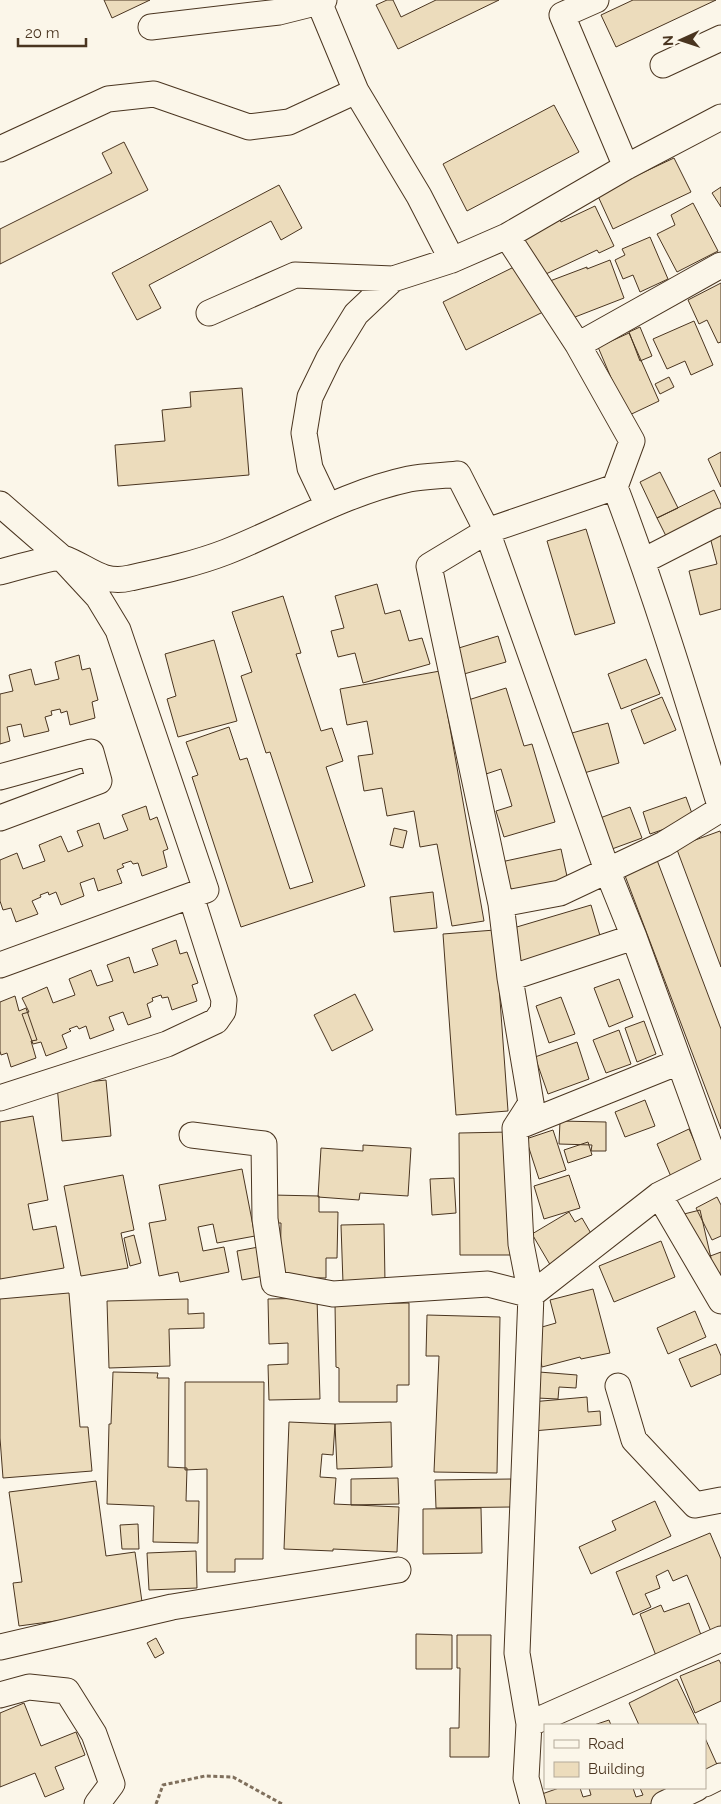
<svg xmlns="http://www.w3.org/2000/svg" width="721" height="1804" font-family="Raleway,sans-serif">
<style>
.building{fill:#ecdcbc;stroke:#4a3520}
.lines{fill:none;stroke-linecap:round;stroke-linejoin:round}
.minor-casing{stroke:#4a3520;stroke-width:27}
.path{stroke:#7f6f5c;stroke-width:3;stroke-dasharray:4 2.5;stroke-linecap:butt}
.minor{stroke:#fbf6e9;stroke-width:25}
</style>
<rect width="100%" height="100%" fill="#fbf6e9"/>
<!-- building -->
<path class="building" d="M104,0h46l-38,18z
M387,0h6l8,17 35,-17h63l-101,49 -22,-44z
M633,0h83l-100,47 -15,-32z
M554,105l25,47 -112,59 -24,-47z
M124,142l24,48 -148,74v-35l112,-56 -10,-20z
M674,158l17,34 -78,37 -16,-35z
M279,185l23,43 -21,12 -10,-19 -122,64 12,23 -24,12 -25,-47z
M721,187v20l-9,-14z
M693,203l25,48 -41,21 -20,-38 18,-9 -4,-10z
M595,206l19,40 -15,7 -2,-3 -66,31 -18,-39 47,-22 1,2z
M650,237l18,42 -28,13 -7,-17 -10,4 -8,-19 10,-5 -3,-6z
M610,260l14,38 -67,26 -15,-40 45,-17v2z
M520,264l23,48 -77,38 -23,-48z
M721,283v59l-3,1 -11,-23 -8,4 -11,-24z
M694,321l19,44 -22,10 -6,-14 -18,8 -14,-30z
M640,327l12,29 -12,5 -11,-29z
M629,333l30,68 -40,19 -16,-36 9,-4 -14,-33z
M669,377l5,10 -14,7 -5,-10z
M242,388l7,87 -131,11 -3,-41 50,-4 -3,-31 29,-3 -1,-15z
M721,452v35l-13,-28z
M660,472l18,36 -21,10 -17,-36z
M714,490l7,15v4l-55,27 -9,-18z
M586,529l29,94 -40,12 -28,-94z
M721,534v75l-21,6 -11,-44 28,-7 -7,-27z
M377,584l8,30 15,-4 9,31 13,-3 8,26 -67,19 -8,-30 -17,4 -7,-26 13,-3 -9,-32z
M283,596l18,57 -5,1 25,77 11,-3 11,33 -17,6 39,119 -124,41 -49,-150 6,-2 -12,-33 43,-15 11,33 7,-2 43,131 23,-7 -43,-130 -4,1 -25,-77 11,-4 -20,-60z
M498,636l8,26 -49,14 -8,-25z
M214,640l23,81 -59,16 -11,-38 9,-3 -11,-42z
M79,655l3,15 8,-2 8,32 -6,2 3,16 -25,7 -3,-14 -6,2 -1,-4 -9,2 1,4 -7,2 4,14 -25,6 -3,-13 -14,3 3,14 -10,3v-50l13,-3 -4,-16 22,-6 4,16 24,-6 -4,-17z
M646,659l14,35 -39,15 -13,-35z
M440,671l44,250 -32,5 -15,-82 -17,3 -6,-36 -27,5 -5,-28 -18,3 -6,-35 15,-2 -6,-33 -20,4 -7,-36z
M506,688l18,58 8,-2 23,78 -51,15 -8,-26 16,-5 -11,-37 -15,5 -24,-72z
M662,697l14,33 -32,14 -13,-34z
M608,723l11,40 -35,10 -12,-40z
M686,797l8,22 -44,15 -7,-22z
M146,806l4,14 7,-3 11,32 -5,2 4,16 -25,9 -4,-13 -5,1 -2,-3 -9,3 2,3 -7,3 5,13 -24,8 -4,-13 -14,5 4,13 -23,9 -5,-13 -7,3 -1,-3 -8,3 1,2 -9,4 6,13 -22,8 -5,-14 -8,2 -3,-9v-41l17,-7 6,16 22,-8 -6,-16 22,-9 7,16 15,-6 -6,-15 22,-8 5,16 24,-9 -6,-15z
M630,807l12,31 -30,11 -12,-31z
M394,828l13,3 -4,17 -13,-3z
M720,831l1,3v133l-45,-120z
M561,849l7,32 -60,12 -7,-31z
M657,860l64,169v100l-97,-256z
M433,892l4,36 -43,4 -4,-35z
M591,905l15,51 -81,24 -15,-51z
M495,930l13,181 -52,4 -13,-181z
M176,940l4,14 7,-2 11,31 -6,2 5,16 -25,9 -4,-13 -6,1 -1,-3 -9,3 1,3 -6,3 4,13 -23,8 -5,-13 -14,5 5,13 -24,9 -4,-13 -7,3 -2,-3 -8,3 2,2 -9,4 5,13 -21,8 -5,-14 -8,2 -11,-30 7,-2 -7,-14 25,-11 6,16 22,-8 -6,-16 22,-9 6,16 16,-5 -6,-16 22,-8 5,16 24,-8 -6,-16z
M619,979l14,38 -24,10 -15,-39z
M355,994l18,36 -41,21 -18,-36z
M15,996l4,15 7,-3 11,32 -6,1 5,17 -25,9 -4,-14 -6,2 -1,-4v-49z
M561,997l14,37 -26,9 -13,-37z
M644,1021l12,33 -19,8 -12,-34z
M619,1030l12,34 -25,9 -13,-33z
M577,1042l12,37 -41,15 -13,-37z
M106,1080l5,56 -49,5 -5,-56z
M645,1100l10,26 -30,11 -10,-25z
M33,1116l15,84 -20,4 5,26 23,-4 8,42 -64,11v-157z
M560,1121l46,1v29h-15l1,-6 -33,-1z
M689,1129l16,36 -33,14 -15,-35z
M553,1130l13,40 -27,9 -13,-40z
M510,1132l1,123h-51l-1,-122z
M588,1142l4,13 -24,8 -4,-13z
M363,1145l48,3 -3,48 -48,-3 -1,7 -41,-3 3,-49 42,3z
M242,1169l13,67 -38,7 -4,-19 -15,3 5,24 21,-4 5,25 -49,10 -2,-10 -19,4 -10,-53 17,-3 -7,-35z
M123,1175l11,55 -13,3 7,35 -47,8 -17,-90z
M569,1175l11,33 -36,11 -10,-33z
M454,1178l2,35 -24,2 -2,-36z
M272,1195l47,1v16h19l-1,46h-11v20l-46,-1 1,-54h-10z
M717,1197l4,8v31l-9,4 -16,-32z
M700,1210l11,48 -24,5 -11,-47z
M569,1212l6,10 7,-4 14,24 -44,26 -20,-34z
M384,1224l1,58 -42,1 -2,-58z
M134,1235l7,28 -11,3 -6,-28z
M661,1241l14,36 -61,25 -15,-36z
M264,1246l5,29 -27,5 -5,-29z
M721,1252v46l-16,-40z
M593,1289l17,64 -29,6 -1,-2 -38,10 -7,-38 21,-6 -6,-23z
M69,1293l11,134h8l4,44 -89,7 -3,-40v-139z
M317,1298l3,101 -51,1 -1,-35 20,-1v-21l-19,1 -1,-45z
M188,1299v15l16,-1v15l-35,1 1,37 -61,2 -2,-67z
M409,1303v82h-12v17h-58v-34l-3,-1 -1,-63z
M695,1311l11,26 -38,17 -11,-26z
M427,1315l73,2 -3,156 -63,-1 5,-116h-13z
M716,1344l5,12v18l-30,13 -12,-28z
M113,1372l45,1 -1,5h12l-1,89 19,1 -1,33h13l-1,42 -45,-1 1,-36 -47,-2 2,-80h2z
M539,1372l38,3 -1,13 -17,-1 -1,12 -21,-1z
M185,1382h79l-1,177h-28v13h-28v-103l-22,1z
M587,1397l1,15 12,-1 1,14 -68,6 -2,-29z
M289,1422l46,2 -2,31 -11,-1 -2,23 16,1 -2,26 65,3 -2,45 -64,-3v2l-49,-2z
M391,1422l1,45 -55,2 -2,-45z
M398,1478l1,26 -48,1v-26z
M511,1479v28l-75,1 -1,-28z
M96,1481l10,75 29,-4 8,57 -124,17 -6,-43 9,-1 -13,-90z
M655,1501l16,35 -80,38 -12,-27 37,-17 -4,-9z
M481,1508l1,45 -59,1v-45z
M138,1524l1,25h-17l-2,-24z
M710,1533l11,26v74l-8,3 -26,-61 -14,6 -5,-11 -12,6 4,12 -15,6 6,13 -18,8 -17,-43z
M196,1551l1,37 -48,2 -2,-37z
M689,1603l15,40 -46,18 -18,-47 21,-9 3,7z
M416,1634l36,1v34h-36z
M457,1635h34l-2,122h-39v-29h9l1,-60h-3z
M156,1638l8,15 -9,5 -8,-15z
M719,1660l2,4v37l-26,12 -15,-37z
M677,1679l22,46h-60l-10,-22z
M24,1703l17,43 35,-14 9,23 -30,12 9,22 -19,8 -10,-24 -35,14v-74z
M609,1720l2,5h-17z
M705,1738l14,31 -14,7z
M559,1788h21l3,9 8,-2 -2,-7h44l3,9 7,-2 -3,-7h25l5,16h-128l-3,-9z"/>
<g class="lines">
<defs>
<path id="minor" d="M324,0l-5,2 37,89
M596,0l-34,15 64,152
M151,27l128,-15 40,-10
M663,65l58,-27
M0,149l108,-50 46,-5 95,33 40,-5 67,-31 63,105 33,64
M507,236l71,109 54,96 -17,46c40,105 73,214 106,322l-57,35 -104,49 -59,11 9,74 21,125 -16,25 6,116 10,51 -14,358 12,71 -3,54 7,26
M209,313l86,-38 98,4 59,-19 55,-24 119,-69 95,-50
M578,345l143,-80
M0,504l61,53 37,40 20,33 88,260 -206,75
M328,506l-18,-38 -6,-35 6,-36 19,-39 27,-44 37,-35
M643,561l78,-40
M0,572c11,-3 56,-16 63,-14 24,8 38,27 67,20 32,-7 65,-14 96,-26 61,-24 118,-59 183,-73 16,-3 33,-3 49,-5l29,57 120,339 27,67 83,229
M0,777l91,-25 8,29 -99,37
M501,904l-72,-338 58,-35 128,-44
M510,978l124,-41
M0,1098l167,-54 49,-23 7,-10 1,-11 -33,-104
M515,1128l164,-66
M192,1135l72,9 1,75 9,64 59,11 155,-10 43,11 128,-100 62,-31
M659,1195l62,106
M618,1386l16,54 61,65 26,-5
M0,1647l172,-40 226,-37
M0,1695l29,-8 38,4 27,43 18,50 -15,20
M529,1724l192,-85
M705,1784l16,-8
M664,1804l33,-16"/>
</defs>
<!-- minor casing -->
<use href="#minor" class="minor-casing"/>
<!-- path -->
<path class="path" d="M156,1804l7,-19 42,-9 28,1 49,27"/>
<!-- minor -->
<use href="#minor" class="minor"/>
</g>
<!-- legend -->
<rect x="544" y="1724" width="162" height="65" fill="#fbf6e9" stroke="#b4a999"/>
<rect x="554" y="1740" width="25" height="8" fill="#fbf6e9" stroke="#b4a999"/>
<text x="588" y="1749" font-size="15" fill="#4a3520">Road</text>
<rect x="554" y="1762" width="25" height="15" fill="#ecdcbc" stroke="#b4a999"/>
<text x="588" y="1774" font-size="15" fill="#4a3520">Building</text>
<!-- north arrow -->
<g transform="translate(681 40) rotate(267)" stroke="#fbf6e9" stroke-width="4" paint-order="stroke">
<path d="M0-4L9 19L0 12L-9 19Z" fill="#4a3520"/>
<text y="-8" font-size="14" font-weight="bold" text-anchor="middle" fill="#4a3520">N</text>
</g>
<!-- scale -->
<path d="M18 38v8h68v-8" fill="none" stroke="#4a3520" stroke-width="2.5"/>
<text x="25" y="38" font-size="15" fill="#4a3520" stroke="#fbf6e9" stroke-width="4" paint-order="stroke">20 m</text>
</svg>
